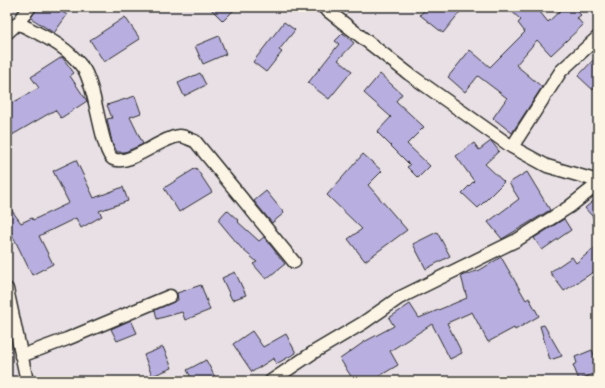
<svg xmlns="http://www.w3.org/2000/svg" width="605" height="388" font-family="'Gochi Hand',sans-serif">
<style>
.building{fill:#b8afe0;stroke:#2b2b2b}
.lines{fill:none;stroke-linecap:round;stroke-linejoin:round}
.minor-casing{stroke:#2b2b2b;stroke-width:15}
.minor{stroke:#fcf5e5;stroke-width:12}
</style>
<rect width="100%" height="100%" fill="#e8e0e4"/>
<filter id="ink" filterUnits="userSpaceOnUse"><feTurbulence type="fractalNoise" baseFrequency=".025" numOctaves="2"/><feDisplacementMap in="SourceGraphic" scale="8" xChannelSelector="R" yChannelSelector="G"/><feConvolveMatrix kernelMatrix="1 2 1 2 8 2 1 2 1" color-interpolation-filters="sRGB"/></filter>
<g filter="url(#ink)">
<!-- building -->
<path class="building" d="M37,7h18l12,8 -13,18 -23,-15z
M209,7h28l-14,14z
M427,7h37l-21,26 -23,-18z
M507,7h29l12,15 16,-15h9l8,8 -4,3 6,7 -32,30 -14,-15 -21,25 26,22 -30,46 -19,-15 14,-20 -29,-22 -13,16 -17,-15 22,-27 20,17 35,-35 -7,-9 3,-3z
M125,17l15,22 -36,23 -14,-22z
M284,22l11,8 -16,20 3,2 -16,20 -13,-10z
M343,33l11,10 -16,17 14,11 -23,28 -21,-16 31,-39 -4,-3z
M219,36l7,18 -23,10 -8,-18z
M598,55v29l-5,6 -15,-14z
M62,57l12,16 -4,3 17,25 -26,17 -6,-8 -48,28v-32l32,-18 -8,-11z
M200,73l6,12 -22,11 -6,-13z
M380,74l22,20 -6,7 28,26 -17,17 23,22 -12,12 -11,-11 3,-2 -33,-33 14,-15 -27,-24z
M135,96l6,17 -11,4 13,27 -18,8h-8l-5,-10 -5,-23 5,-1 -5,-13z
M491,141l8,10 -14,13 19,18 -26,26 -16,-15 12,-12 -18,-25 18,-13 5,7z
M363,154l19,17 -14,14 39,45 -42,31 -17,-22 14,-10 -35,-34z
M76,160l18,38 29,-11 5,14 -29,10 3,5 -21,12 -5,-10 -37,18 14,28 -21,11 -25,-51v-20l14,19 11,-5 1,2 36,-17 -16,-32z
M196,168l16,24 -33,20 -15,-24z
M527,172l23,38 -48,29 -14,-17 31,-23 -10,-16z
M266,191l18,22 -12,10 -18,-22z
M598,197v26l-13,-15z
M227,210l12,11 -1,1 21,19 5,-4 21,27 -19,15 -13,-15 4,-2 -15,-13 -24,-29z
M564,219l7,11 -29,20 -8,-12z
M437,232l13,24 -24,13 -13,-25z
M598,245v24l-34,22 -14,-19 22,-15 4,6z
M501,257l25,43 3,-2 10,18 -24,14 -1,-2 -26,14 -16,-30 -25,11 15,30 -12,6 -18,-35 -42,27 8,14 -27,16h-17l-14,-22 24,-17 30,-16 -5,-8 21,-14 9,14 48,-20 -6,-22 19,-6z
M235,272l11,23 -14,5 -10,-22z
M201,285l9,25 -25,10 -3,-8 -25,7 -2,-9 23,-10 -1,-7z
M131,320l6,13 -20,8 -6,-12z
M544,325l18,31 -12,4 -10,-34z
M252,331l11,16 23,-13 10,19 -20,11 -2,-6 -22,14 -19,-28z
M163,347l9,21 -20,8 -8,-21z
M592,350l6,14v8l-19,8 -6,-15 4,-2 -2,-6z
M206,360l11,21h-24l-6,-11z"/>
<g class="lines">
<defs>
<path id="minor" d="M323,7l86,67 103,73 35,19 51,15
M18,23c25,13 48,22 65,45 13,17 18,84 30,91 16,8 48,-22 67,-23 5,0 10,4 15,5l99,121
M7,33l11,-10 12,-16
M512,147l49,-76 37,-34
M7,289l20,92
M21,356l46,-17 103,-43
M271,381l43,-29 49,-29 36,-25 118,-58 52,-33 29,-23"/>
</defs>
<!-- minor casing -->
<use href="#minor" class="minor-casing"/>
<!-- minor -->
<use href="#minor" class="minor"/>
</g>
</g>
<!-- margin -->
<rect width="605" height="388" fill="none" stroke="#fcf5e5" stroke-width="24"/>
<rect x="12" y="12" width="581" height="364" fill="none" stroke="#2b2b2b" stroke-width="1.5" filter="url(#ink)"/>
</svg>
